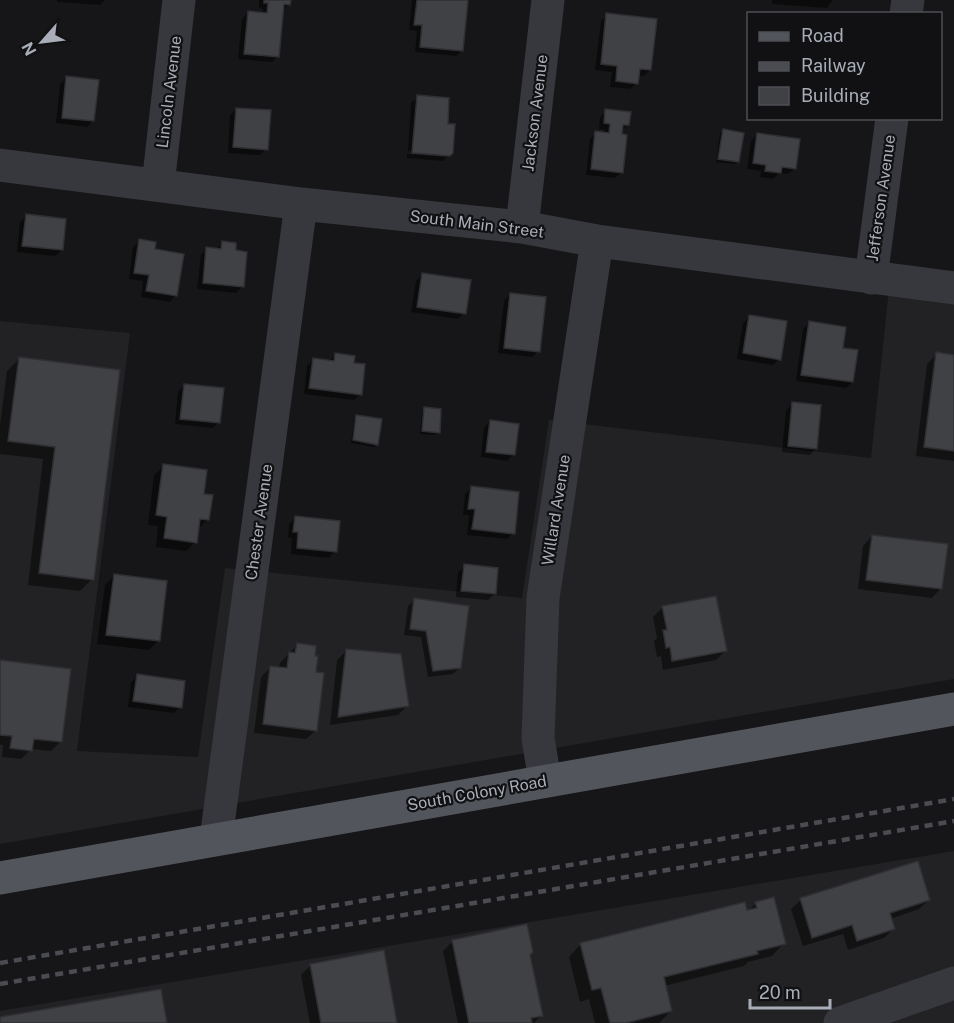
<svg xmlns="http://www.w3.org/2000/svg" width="954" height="1023" font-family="'Public Sans',sans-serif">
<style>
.built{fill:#222225}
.shadow{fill:#0007}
.building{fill:#404145;stroke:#303034;stroke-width:1.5}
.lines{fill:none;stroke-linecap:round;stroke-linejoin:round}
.minor{stroke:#37383d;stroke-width:33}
.major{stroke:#53555c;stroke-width:33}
.rail{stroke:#4a4c52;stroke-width:4.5;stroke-dasharray:8 6;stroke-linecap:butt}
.labels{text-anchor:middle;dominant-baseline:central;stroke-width:4.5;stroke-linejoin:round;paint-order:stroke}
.street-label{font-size:16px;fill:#a8adb8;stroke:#111113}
</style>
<rect width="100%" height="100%" fill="#161618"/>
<!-- built -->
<path class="built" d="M889,289l65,8v382l-954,165v-523l130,12 -53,418 121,6 27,-189 297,30 27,-178 322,38z
M954,851v172h-954v-12z"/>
<!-- shadow -->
<path class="shadow" d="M57,0h48l-5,5 -43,-3z
M259,0h30v4l-7,7 -4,45 -6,6 -34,-3 4,-40 6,-7 14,2 1,-5 -4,-1z
M412,0h54l-4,50 -6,6 -41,-4 2,-21 -8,-1z
M772,0h61l-6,8 -55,-4z
M607,15l43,55 -6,6 -6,-1 -1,8 -7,6 -20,-2 2,-15 -17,-2 6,-49z
M66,78l27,43 -6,6 -31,-4 4,-39z
M418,97l28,28 5,28 -4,4v-3l-39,-3 3,-48z
M237,109l29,40 -6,6 -32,-2 2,-38z
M606,111l22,13 -7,7 1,41 -7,6 -29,-3 4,-36 6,-6 8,1 1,-4 -6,-1 1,-12z
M723,131l14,30 -2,3 -19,-2 4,-29z
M757,135l38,33 -7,6 -9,-1 -6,6 -13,-2 1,-6 -14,-2 4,-28z
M407,154l40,3 -4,4 -36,-3z
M26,216l36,34 -7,6 -38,-4 3,-30z
M140,241l13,10 23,44 -6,7 -29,-5 2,-16 -14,-2 4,-32z
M222,243l12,9 8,35 -6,6 -39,-4 4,-34 6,-6 9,1z
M422,275l42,38 -6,6 -47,-7 5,-31z
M510,294l29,57 -7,6 -34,-4 6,-52z
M749,317l30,42 -6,6 -36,-6 6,-36z
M809,323l32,26 11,33 -6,6 -50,-7 7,-52z
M937,354l17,2v105l-38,-5 11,-92z
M335,355l18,9 7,30 -6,6 -50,-6 3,-28 6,-6 15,2z
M19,359l99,12 -26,208 -12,12 -52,-6 15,-126 -43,-5v-29l7,-54z
M184,385l35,37 -6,6 -38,-4 3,-32z
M793,404l23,44 -6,7 -28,-3 4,-42z
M425,409l13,23 -3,3 -15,-1 2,-22z
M357,417l20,27 -3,3 -23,-4 3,-23z
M490,421l24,33 -7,7 -26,-4 3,-29z
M164,466l38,29 6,24 -10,10 -3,13 -9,9 -30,-4 2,-21 -10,-1 6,-50z
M471,488l42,45 -6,6 -40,-4 2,-20h-6l2,-21z
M295,518l40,33 -6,7 -38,-4 1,-16h-4l1,-14z
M872,536l69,52 -9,10 -74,-9 5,-43z
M465,566l29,28 -6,6 -32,-3 2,-25z
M114,576l44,65 -9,9 -52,-6 8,-59z
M415,600l45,67 -7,7 -25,3 -7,-40 -17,-2 4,-29z
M663,607l62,44 -9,9 -53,10 -2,-14 -4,1 -3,-16 3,-3 -4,-21z
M297,645l17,28 2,57 -10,9 -52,-6 7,-56 10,-10 8,1 1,-5z
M347,650l61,55 -10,10 -68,10 7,-65z
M0,662l60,80 -9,9 -20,-2 -10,10 -19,-2 1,-12h-3z
M137,676l43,31 -6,6 -46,-6 3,-25z
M801,900h128l-10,9 -29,10 3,10 -9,9 -36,12 -5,-16 -40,12 -12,-37z
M756,903l28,40 -12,13 -24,6 -4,4 -80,20 7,25 -12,12h-64l-6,-24 -9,3 -11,-45 12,-13 165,-31z
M453,941l76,14 12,60 -7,8h-76l-15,-72z
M382,952l14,71h-86l-9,-48 9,-9z"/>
<!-- building -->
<path class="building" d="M264,0h27l-1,5 -6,-1 -5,53 -35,-3 4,-43 19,2 1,-10h-4z
M417,0h51l-5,51 -43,-4 2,-22h-8z
M606,13l51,6 -6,51 -11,-1 -2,15 -22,-3 1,-15 -16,-2z
M66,76l33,4 -5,41 -32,-3z
M417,95l32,3 -1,26h7l-2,29 -3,3 -38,-3z
M236,108l35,2 -3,40 -35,-3z
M605,109l26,3 -2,13h-6l-1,9 5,1 -4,38 -32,-4 4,-38 14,2 1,-9 -6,-1z
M723,129l21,4 -5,29 -21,-3z
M757,133l43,6 -4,30 -14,-2 -1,6 -16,-2 1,-6 -13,-2z
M26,214l40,5 -3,31 -41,-4z
M139,239l17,3 -1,7 29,5 -7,42 -31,-5 3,-16 -15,-2z
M222,241l14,2v7l11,2 -3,35 -41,-4 3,-36 15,2z
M422,273l49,7 -5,34 -49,-7z
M510,293l36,4 -6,55 -36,-4z
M749,315l38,6 -6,39 -38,-7z
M809,321l37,6 -3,21 15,2 -5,32 -52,-7z
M936,352l18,3v96l-30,-4z
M335,353l20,3 -1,7 11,1 -3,31 -53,-7 4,-30 21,3z
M19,357l101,13 -26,210 -55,-7 16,-126 -47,-6z
M184,384l40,4 -4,35 -40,-4z
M792,402l29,3 -4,44 -29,-3z
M424,407l17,2 -1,24 -18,-2z
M356,415l26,4 -4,26 -25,-5z
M490,420l29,4 -4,31 -29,-3z
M163,464l44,6 -3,24 9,1 -4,25 -9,-1 -3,24 -33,-5 3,-21 -11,-2z
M471,486l48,6 -4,42 -43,-5 3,-20h-7z
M295,516l45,5 -3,31 -40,-4 1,-16h-5z
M872,535l76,9 -6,45 -76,-9z
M464,564l34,4 -2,26 -35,-3z
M114,574l53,7 -7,60 -54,-6z
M716,596l11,55 -55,10 -2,-14 -4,1 -3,-18h4l-5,-24z
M414,598l55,8 -8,62 -28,3 -7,-40 -16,-2z
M297,643l19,3 -1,10h3l-2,16 8,1 -7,58 -54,-7 7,-58 17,2 2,-16 6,1z
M346,649l55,5 8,52 -71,11z
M0,660l71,9 -9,73 -28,-3 -2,12 -22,-3 2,-12 -12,-1z
M137,674l48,7 -3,27 -49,-7z
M918,861l12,39 -40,13 5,16 -38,12 -5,-16 -40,13 -12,-40z
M774,897l12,47 -29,7 1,3 -94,23 8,34 -46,12h-16l-9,-35 -9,2 -12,-47 165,-41 2,8 10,-2 -2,-6z
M527,924l6,28 -3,3 13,61 -12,2 1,5h-63l-17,-83z
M384,950l13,73h-76l-11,-59z
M161,989l6,34h-167v-6z"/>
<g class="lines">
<!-- minor -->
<path class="minor" d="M906,14l2,-14
M0,165l301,39 221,23 75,14 357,47
M158,185l21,-185
M522,227l26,-227
M871,278l21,-160
M545,781l-7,-43 5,-140 54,-357
M216,839l85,-635
M840,1023l114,-40"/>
<!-- major -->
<path class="major" d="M0,878l954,-169"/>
<!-- rail -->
<path class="rail" d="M0,963l954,-164
M0,984l954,-163"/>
</g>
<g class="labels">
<!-- street labels -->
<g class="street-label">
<text transform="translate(169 92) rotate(-83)">Lincoln Avenue</text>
<text transform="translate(535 113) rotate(-83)">Jackson Avenue</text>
<text transform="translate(881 198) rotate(-82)">Jefferson Avenue</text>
<text transform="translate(477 224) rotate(7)">South Main Street</text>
<text transform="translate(556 510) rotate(-81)">Willard Avenue</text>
<text transform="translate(259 522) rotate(-82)">Chester Avenue</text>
<text transform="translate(477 793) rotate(-10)">South Colony Road</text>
</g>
</g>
<!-- legend -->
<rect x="747" y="12" width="195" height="108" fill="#111113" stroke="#4d4f55" stroke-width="1.5"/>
<rect x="759" y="32" width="30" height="9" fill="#53555c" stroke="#4d4f55" stroke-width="1.5"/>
<text x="801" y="42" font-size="18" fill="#a8adb8">Road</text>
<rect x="759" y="62" width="30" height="9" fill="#4a4c52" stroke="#4d4f55" stroke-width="1.5"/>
<text x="801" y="72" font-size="18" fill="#a8adb8">Railway</text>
<rect x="759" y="87" width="30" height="18" fill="#404145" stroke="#4d4f55" stroke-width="1.5"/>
<text x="801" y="102" font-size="18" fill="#a8adb8">Building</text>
<!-- north arrow -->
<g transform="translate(42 42) rotate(242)" stroke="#111113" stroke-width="4.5" paint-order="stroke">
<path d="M0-4.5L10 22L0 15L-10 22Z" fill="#a8adb8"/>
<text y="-9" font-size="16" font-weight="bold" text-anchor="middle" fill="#a8adb8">N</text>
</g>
<!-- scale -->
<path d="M750 999v9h80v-9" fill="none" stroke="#a8adb8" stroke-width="3"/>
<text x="759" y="999" font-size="18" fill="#a8adb8" stroke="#111113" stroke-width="4.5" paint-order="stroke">20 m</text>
</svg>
